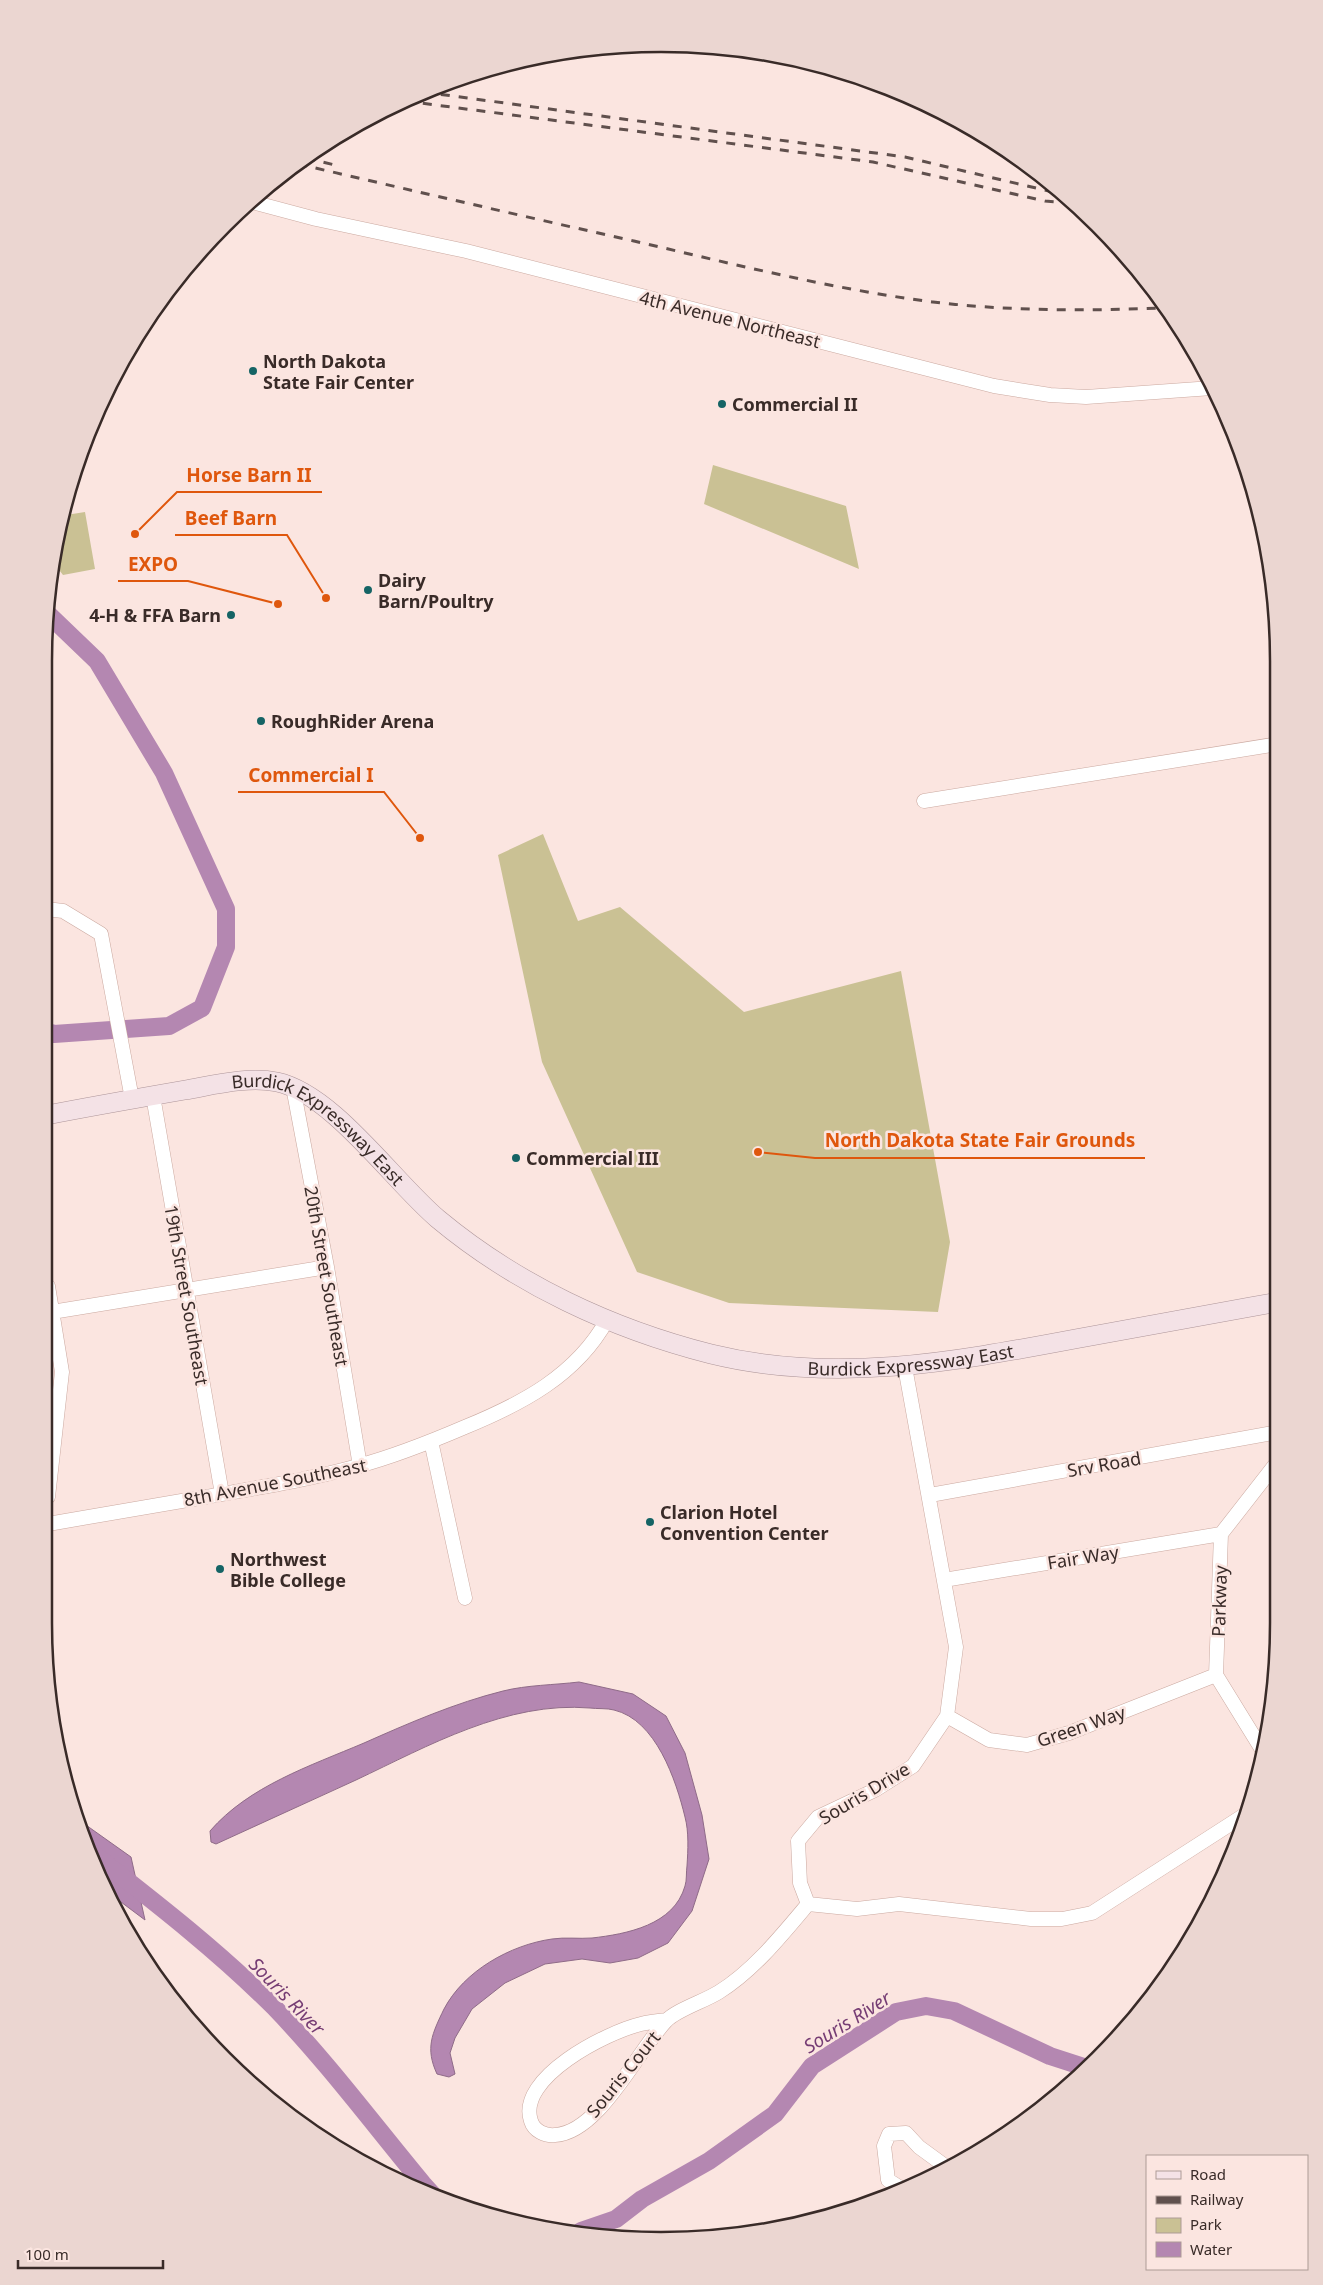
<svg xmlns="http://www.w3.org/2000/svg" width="1323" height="2285" font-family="'Noto Sans',sans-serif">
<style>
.green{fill:#cac194}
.water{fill:#b487b1;stroke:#8f6b88}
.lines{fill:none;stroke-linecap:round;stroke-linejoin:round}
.river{stroke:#b487b1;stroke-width:18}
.minor-casing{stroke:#cba9a0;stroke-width:15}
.major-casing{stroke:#ad9599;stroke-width:20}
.minor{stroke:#fff;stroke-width:14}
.major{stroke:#f4e2e6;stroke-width:19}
.rail{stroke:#60504d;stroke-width:3;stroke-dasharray:9 9;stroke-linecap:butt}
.poi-dot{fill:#156465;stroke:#fbe5e0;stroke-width:2}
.labels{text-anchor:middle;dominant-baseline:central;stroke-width:5;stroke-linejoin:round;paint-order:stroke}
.street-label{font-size:18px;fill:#392b28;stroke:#fbe5e0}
.poi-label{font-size:18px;font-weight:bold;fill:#392b28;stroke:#fbe5e0;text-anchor:start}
.water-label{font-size:19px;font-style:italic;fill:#763d74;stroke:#fbe5e0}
.rim{fill:none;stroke:#392b28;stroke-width:2.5}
.leader{fill:none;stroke:#df570d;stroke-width:2}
.callout-dot{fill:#df570d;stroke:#fbe5e0;stroke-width:2}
.callout-label{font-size:19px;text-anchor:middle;font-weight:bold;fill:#df570d;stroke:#fbe5e0;stroke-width:5;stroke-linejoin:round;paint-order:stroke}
</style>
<rect width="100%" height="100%" fill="#fbe5e0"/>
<!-- green -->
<path class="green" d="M713,465l133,41 13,63 -155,-65z
M85,512l10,57 -32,6 -7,-9 10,-51z
M543,834l35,87 42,-14 124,105 157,-41 49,271 -12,70 -209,-9 -92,-31 -95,-210 -44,-207z"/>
<!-- water -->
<path class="water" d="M579,1682l54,12 33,22 19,37 17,62 7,44 -17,52 -24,32 -30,15 -28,5 -28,-4 -37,5 -40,19 -33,26 -17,29 -5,15 5,21 -6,3 -12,-3c-12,-26 -5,-40 7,-65 20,-38 66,-64 108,-70 13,-2 27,0 40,-1 35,-4 82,-13 93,-52 2,-6 1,-14 2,-20 1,-16 2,-34 -2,-49 -9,-37 -29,-97 -71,-107 -7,-2 -17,-1 -24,-2 -83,-7 -162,38 -234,72 -47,21 -93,43 -140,64l-5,-2 -1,-11c39,-45 100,-65 154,-88 45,-20 91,-40 139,-52 24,-6 51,-6 76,-9z
M76,1818l55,39 14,63 -40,-30z"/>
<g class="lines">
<!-- river -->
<path class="river" d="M47,613l50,48 67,112 62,136v38l-24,61 -33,18 -115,8 -7,-2
M88,1850c64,50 128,99 186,157 53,55 100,118 149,177l10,11
M581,2231l35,-12 26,-20 67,-38 66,-47 37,-48 84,-54 30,-6 28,5 96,45 37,12"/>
<defs>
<path id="minor" d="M252,202l64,17 150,32 528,135 56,9 36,2 126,-9
M924,801l354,-57
M46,909l17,2 38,23 31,165
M293,1087l34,180 33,199
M153,1096l69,398
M48,1286l14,86 -14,125
M52,1312l275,-45
M431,1441l34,157
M930,1495l348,-63
M48,1524c53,-9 105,-18 157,-27 51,-9 103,-17 153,-31 37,-10 72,-24 107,-39 56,-23 111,-51 142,-107
M944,1580l277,-46
M947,1716l42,24 38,5 42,-12 147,-58
M1261,1748l-45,-73 5,-141 57,-73
M808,1904l-8,-21 -2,-42 20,-24 57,-27 38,-24 34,-50 9,-69 -51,-280
M808,1904l49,5 42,-5 132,15h31l30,-6 157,-101
M667,2020c-9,1 -18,2 -26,4 -34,8 -125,54 -110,97 3,10 14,15 24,14 44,-2 83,-85 111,-114 10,-11 39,-20 53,-29 34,-21 63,-57 89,-88
M902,2189l-14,-9 -4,-34 5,-12 17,-1 13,14 26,19 -3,5"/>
<g id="major">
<path id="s1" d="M47,1115c46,-9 92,-17 138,-25 29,-5 63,-14 92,-8 56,12 116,99 161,137 78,65 174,110 273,135 122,30 242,8 364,-15 67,-12 135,-25 203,-37"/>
</g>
</defs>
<!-- minor casing -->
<use href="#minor" class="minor-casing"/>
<!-- major casing -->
<use href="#major" class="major-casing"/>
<!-- minor -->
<use href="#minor" class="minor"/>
<!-- major -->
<use href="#major" class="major"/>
<!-- rail -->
<path class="rail" d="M423,92l482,65 156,37
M405,101l468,61 172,39 27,2
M306,158l29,7
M298,164c112,26 224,52 336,77 99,23 198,48 299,61 76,9 153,9 229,6"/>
</g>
<!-- markers -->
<g class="poi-dot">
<circle cx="253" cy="371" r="5"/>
<circle cx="722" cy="404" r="5"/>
<circle cx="368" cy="590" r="5"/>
<circle cx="231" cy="615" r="5"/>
<circle cx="261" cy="721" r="5"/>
<circle cx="516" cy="1158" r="5"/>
<circle cx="650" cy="1522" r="5"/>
<circle cx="220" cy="1569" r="5"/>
</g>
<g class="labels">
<!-- street labels -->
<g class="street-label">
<text transform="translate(730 319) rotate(14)">4th Avenue Northeast</text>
<text stroke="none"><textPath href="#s1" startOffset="291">Burdick Expressway East</textPath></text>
<text transform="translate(327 1276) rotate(80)">20th Street Southeast</text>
<text transform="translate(187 1295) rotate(80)">19th Street Southeast</text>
<text stroke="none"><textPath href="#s1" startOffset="955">Burdick Expressway East</textPath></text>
<text transform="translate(1104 1464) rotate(-10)">Srv Road</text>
<text transform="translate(275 1482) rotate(-11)">8th Avenue Southeast</text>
<text transform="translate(1083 1557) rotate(-9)">Fair Way</text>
<text transform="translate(1219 1601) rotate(-88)">Parkway</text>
<text transform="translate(1081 1726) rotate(-19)">Green Way</text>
<text transform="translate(864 1793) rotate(-31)">Souris Drive</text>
<text transform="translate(623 2074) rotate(-51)">Souris Court</text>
</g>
<!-- poi labels -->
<g class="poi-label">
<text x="263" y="361">North Dakota<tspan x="263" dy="21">State Fair Center</tspan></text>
<text x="732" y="404">Commercial II</text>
<text x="378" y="580">Dairy<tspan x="378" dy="21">Barn/Poultry</tspan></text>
<text x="221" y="615" text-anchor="end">4-H &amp; FFA Barn</text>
<text x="271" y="721">RoughRider Arena</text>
<text x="526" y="1158">Commercial III</text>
<text x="660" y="1512">Clarion Hotel<tspan x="660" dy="21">Convention Center</tspan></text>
<text x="230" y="1559">Northwest<tspan x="230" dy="21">Bible College</tspan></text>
</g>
<!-- water labels -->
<g class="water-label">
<text transform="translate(287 1996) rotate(46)">Souris River</text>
<text transform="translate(847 2022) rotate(-32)">Souris River</text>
</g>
</g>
<!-- crop -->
<path d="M0 0H1323V2285H0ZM661 52H661A609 609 0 0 1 1270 661V1623A609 609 0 0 1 661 2232H661A609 609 0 0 1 52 1623V661A609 609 0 0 1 661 52Z" fill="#ebd6d1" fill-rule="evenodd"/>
<path class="rim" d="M661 52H661A609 609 0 0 1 1270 661V1623A609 609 0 0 1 661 2232H661A609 609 0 0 1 52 1623V661A609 609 0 0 1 661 52Z"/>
<!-- callouts -->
<path class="leader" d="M135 534L177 492H322M326 598L287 535H175M278 604L188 581H118M420 838L384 792H238M758 1152L815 1158H1145"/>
<g class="callout-dot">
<circle cx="135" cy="534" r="5"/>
<circle cx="326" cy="598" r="5"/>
<circle cx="278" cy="604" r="5"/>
<circle cx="420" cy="838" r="5"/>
<circle cx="758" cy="1152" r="5"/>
</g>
<g class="callout-label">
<text x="249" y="482">Horse Barn II</text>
<text x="231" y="525">Beef Barn</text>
<text x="153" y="571">EXPO</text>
<text x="311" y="782">Commercial I</text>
<text x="980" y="1147">North Dakota State Fair Grounds</text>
</g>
<!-- legend -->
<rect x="1146" y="2155" width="162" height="115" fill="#fbe5e0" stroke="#ad9b96"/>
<rect x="1156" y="2171" width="25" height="8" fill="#f4e2e6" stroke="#ad9b96"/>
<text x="1190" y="2180" font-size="15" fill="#392b28">Road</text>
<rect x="1156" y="2196" width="25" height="8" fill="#60504d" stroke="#ad9b96"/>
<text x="1190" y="2205" font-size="15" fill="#392b28">Railway</text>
<rect x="1156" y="2218" width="25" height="15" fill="#cac194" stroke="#ad9b96"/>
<text x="1190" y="2230" font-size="15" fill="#392b28">Park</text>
<rect x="1156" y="2242" width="25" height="15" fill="#b487b1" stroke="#ad9b96"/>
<text x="1190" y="2255" font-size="15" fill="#392b28">Water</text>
<!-- scale -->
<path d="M18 2260v8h145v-8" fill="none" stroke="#392b28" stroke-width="2.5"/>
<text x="25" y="2260" font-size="15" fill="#392b28" stroke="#fbe5e0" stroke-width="4" paint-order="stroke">100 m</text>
</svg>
